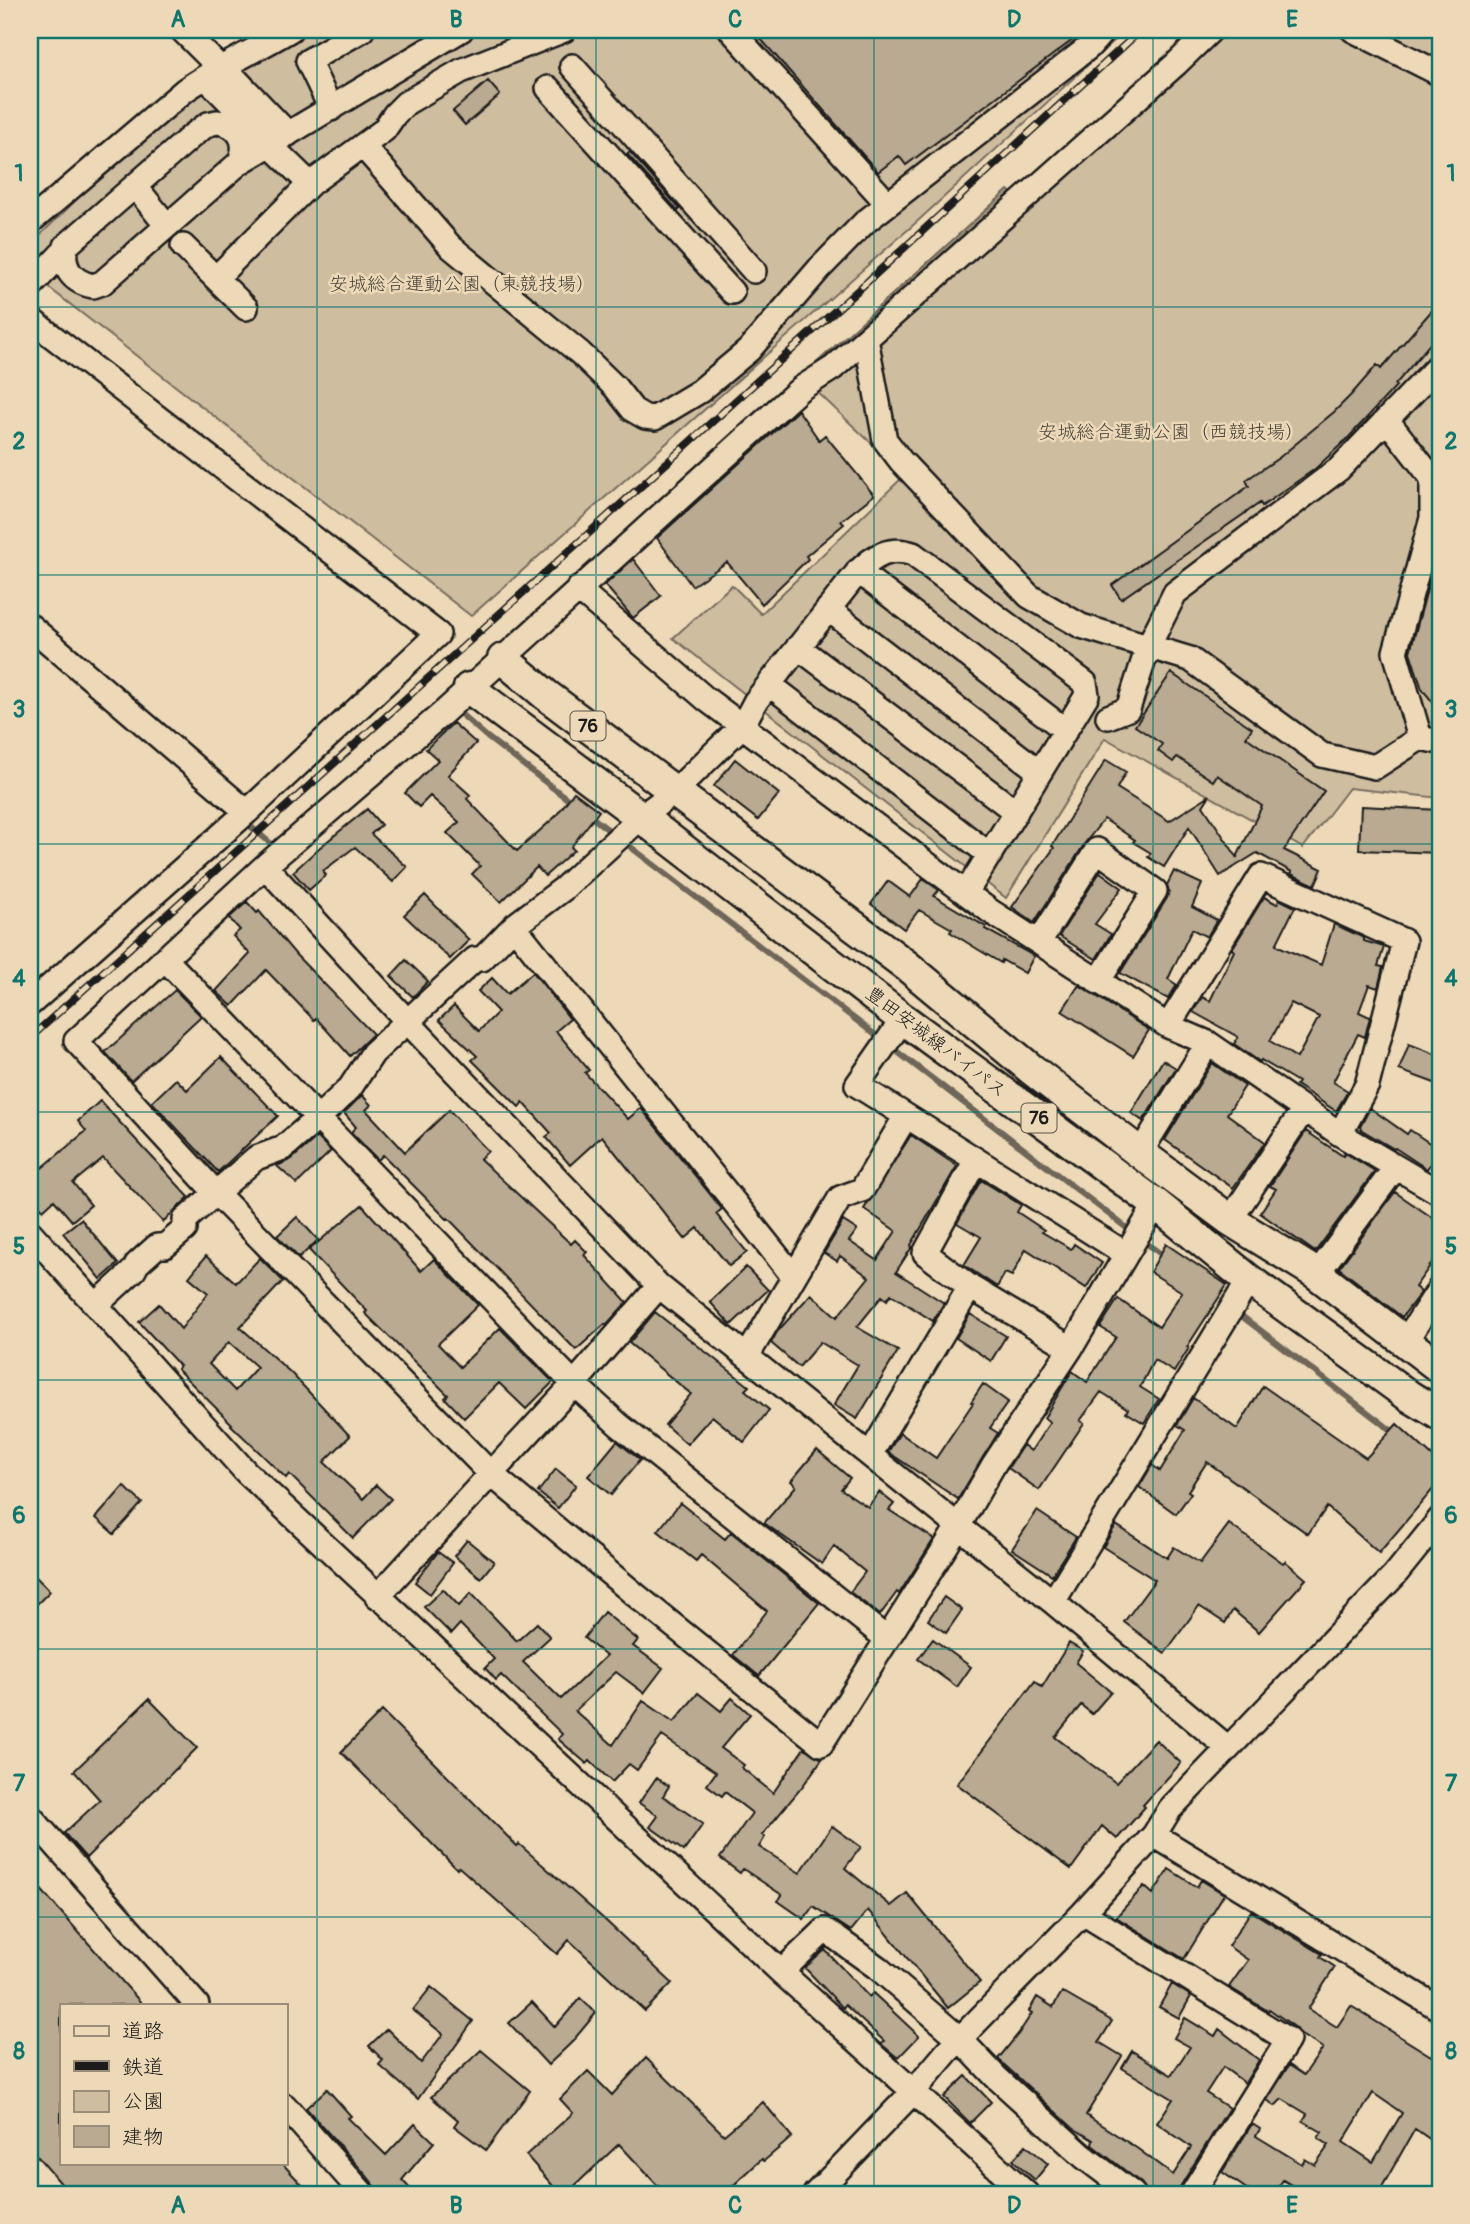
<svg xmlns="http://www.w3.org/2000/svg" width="1470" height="2224" font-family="Pangolin,'Klee One',sans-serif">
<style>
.green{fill:#cfbda0;stroke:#766c5e;stroke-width:2}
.water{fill:#a59882;stroke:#6e6659;stroke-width:2}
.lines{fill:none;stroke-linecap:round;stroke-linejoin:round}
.stream{stroke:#6e6659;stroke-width:6}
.building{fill:#b9aa91;stroke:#1c1c1c;stroke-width:2;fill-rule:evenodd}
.minor-casing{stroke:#1c1c1c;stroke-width:28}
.major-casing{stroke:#1c1c1c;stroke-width:35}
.minor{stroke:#edd9b7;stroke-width:23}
.major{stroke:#edd9b7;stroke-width:30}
.rail-casing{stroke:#1c1c1c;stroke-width:8}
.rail{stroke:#edd9b7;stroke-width:5;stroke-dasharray:16;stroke-linecap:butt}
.grid{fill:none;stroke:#0f766e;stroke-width:2;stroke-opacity:0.55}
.labels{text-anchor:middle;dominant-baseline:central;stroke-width:5;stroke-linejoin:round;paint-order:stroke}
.shield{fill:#edd9b7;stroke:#5b554a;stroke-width:2}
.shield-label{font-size:18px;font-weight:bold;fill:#1c1c1c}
.park-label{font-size:19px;fill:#49443d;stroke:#edd9b7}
.street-label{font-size:19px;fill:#1c1c1c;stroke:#edd9b7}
.neatline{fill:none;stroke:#0f766e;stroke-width:2.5}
.grid-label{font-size:23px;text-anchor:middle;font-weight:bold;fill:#0f766e}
</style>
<rect width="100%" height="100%" fill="#edd9b7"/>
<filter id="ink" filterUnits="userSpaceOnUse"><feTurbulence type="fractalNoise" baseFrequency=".0143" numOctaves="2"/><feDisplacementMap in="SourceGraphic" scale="14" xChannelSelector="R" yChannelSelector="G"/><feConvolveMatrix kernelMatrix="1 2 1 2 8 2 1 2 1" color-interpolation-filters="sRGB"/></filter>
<g filter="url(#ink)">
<!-- green -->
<path class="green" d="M304,30h822l-206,189 -449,397 -441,-343v-28l131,-128z
M1218,30h222v768l-91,-10 -46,60 -198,-110 -99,160 -333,-260 59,-53 29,29 144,-139 -92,-87z"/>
<!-- water -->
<path class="water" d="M1008,190l7,6 -197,177 -5,-7z"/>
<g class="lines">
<!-- stream -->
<path class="stream" d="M1331,30l17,8
M454,708l33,29 87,67
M589,815l543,417
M244,821l31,26 4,-3
M1141,1239l25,19
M1235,1311l161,123"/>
</g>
<!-- building -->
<path class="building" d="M769,30h317l-180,135 -7,-9 -21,16 -118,-134z
M488,81l12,14 -35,30 -12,-14z
M630,152l50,57 -2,2 -51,-57z
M1440,301v31l-45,53 1,1 -47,51 -34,32 -53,37 -2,-3 -139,96 -9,-14 137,-99 -3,-6 34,-23 54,-45 17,-17 26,-30 4,4z
M798,410l21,30 6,-5 49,60 -33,26 3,3 -38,32 2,3 -46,45 -35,-42 -35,24 -35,-48z
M1438,549h2v162l-18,-22 -12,-37z
M633,559l28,37 -28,22 -28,-33z
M1171,673l81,55 -6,9 78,54 -40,59 38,19 -7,16 -24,-11 1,-2 -35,-19 -37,23 -31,-49 -25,40 -16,-10 3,-4 -18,-11 2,-2 -31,-21 -19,24 -51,80 -22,-16 42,-59 -2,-2 54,-86 20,12 -9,16 52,33 41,-26 -7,11 34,51 25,-51 -45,-31 -4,6 -36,-24 -4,5 -15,-11 4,-7 -27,-18z
M453,723l23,20 -28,32 22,20 -3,4 50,52 38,-34 19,-25 25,19 -28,36 3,3 -29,26 -8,-9 -36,35 -29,-28 8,-8 -33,-33 12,-11 -29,-26 -11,11 -14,-14 33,-33 -12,-11z
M735,759l44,35 -21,26 -44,-34z
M1361,806l79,4v43l-81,-3z
M367,809l14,16 -10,9 36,33 -14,15 -38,-35 -32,24 3,4 -17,15 -16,-18 26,-24z
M1174,871l28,13 -10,23 25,13 -10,17 -15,-8 -24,50 9,6 -9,14 -48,-26 47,-75 2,-7 -2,-6z
M1100,872l22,16 -27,36 16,10 -15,25 -37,-23z
M923,879l16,11 -5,6 52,31 -1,2 49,27 -9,17 -23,-13 -1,3 -22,-13 -29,-18 2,-3 -33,-19 -15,19 -33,-25 17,-23 22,16z
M425,895l44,45 -19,19 -46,-44z
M1264,897l13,7 2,-5 16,8 -19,38 45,20 13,-41 30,14v3l20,6 -6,19 5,1 -5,21 -9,-3 -10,27 11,5 -5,20 -7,-3 -25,48 15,9 -12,20 -40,-26 2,-3 -37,-22 -1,2 -26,-18 4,-7 -45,-25 9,-15 8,4 24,-50 -2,-2zM1291,1003l28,14 -22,41 -27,-17z
M247,902l10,11 2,-2 37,44 77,79 -23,22 -34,-38 -2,2 -48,-50 -34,36 -16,-15 34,-37 -17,-18 7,-6 -11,-12z
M406,960l22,21 -15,16 -22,-21z
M533,972l37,47 -14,12 33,39 -4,3 43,46 13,-11 81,101 -6,5 31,38 -18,14 -31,-38 -13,11 -83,-103 -32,29 -24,-28 5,-4 -28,-31 -4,5 -47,-47 5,-4 -38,-36 15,-14 25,25 19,-19 -20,-21 14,-13 15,16z
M1079,985l70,45 -16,26 -71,-45z
M175,990l26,26 -70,65 -26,-29z
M1409,1044l31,12v29l-41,-15z
M221,1057l57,59 -60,56 -66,-70 24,-23 11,11z
M1163,1060l13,8 -33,53 -12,-8z
M1212,1063l33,23 -18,28 38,28 -32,46 -68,-48z
M362,1095l9,10 -5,5 39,42 44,-42 39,41 -8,8 91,85 4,-4 12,12 -3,3 43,47 -21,23 -1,-1 -29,26 -128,-132 -1,1 -64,-64 -5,5 -27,-28 5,-5 -12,-14z
M100,1101l89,96 -26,25 -60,-64 -30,25 18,22 -19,16 -18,-21 -11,10 -13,-16v-21l9,-8 3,3 44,-37 -8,-10z
M1370,1108l37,26 3,-4 30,20 -13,19 -32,-21 -1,1 -32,-19 -2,-3z
M1306,1131l37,25 2,-3 30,18 -60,81 -55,-39 16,-24 -6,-3z
M911,1135l46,31 -46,79 1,2 -16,25 48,31 -11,18 -42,-27 -4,6 -5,-4 -25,31 41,24 -41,68 -23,-14 24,-40 -38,-23 -21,25 -28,-24 6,-11 34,-38 26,23 32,-40 -29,-21 -3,5 -13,-8 19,-32 14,9 -8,11 28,19 19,-29 -32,-22z
M317,1137l14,14 -34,33 -20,-18 15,-7z
M981,1180l40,25 -4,7 27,18 -2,2 29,17 3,-5 28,19 -16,25 -60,-39 -14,27 -7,-3 -8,14 -33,-22 17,-28 -24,-14z
M1395,1192l45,31v29l-25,35 6,5 -19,25 -63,-49z
M362,1205l59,66 13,-12 44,46 -40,39 22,23 40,-39 53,54 -27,27 -27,-26 -35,35 -19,-20 3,-3 -83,-82 2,-2 -58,-61z
M297,1217l21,23 -19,18 -22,-22z
M81,1219l37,45 -17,15 -38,-46z
M1166,1244l61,41 -40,62 2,1 -15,24 -20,-12 -14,27 19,12 -15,24 -18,-11 2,-3 -27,-17 -21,29 4,2 -45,67 -31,-22 15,-23 8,6 19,-29 -6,-4 28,-47 15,11 29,-45 -16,-10 18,-28 41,28 23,-35 -32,-20z
M206,1256l30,27 24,-25 23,23 -43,46 51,46 59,63 -26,26 39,37 13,-14 15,14 -38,39 -64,-64 -3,4 -55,-53 1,-1 -55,-55 3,-3 -41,-44 20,-18 22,25 27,-36 -19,-16zM229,1342l28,25 -22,24 -26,-27z
M746,1267l22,23 -37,35 -21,-23z
M655,1312l94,74 -4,4 24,20 -25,32 -32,-26 -25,28 -22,-19 26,-31 -62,-51z
M970,1314l36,22 -15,25 -35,-23z
M983,1384l25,18 -18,26 8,5 -40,66 -70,-47 12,-19 36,25 37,-55 -2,-1z
M1263,1386l103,72 31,-34 43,39v18l-61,72 -52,-46 -19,27 -101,-72 -19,29 3,2 -15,21 -37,-27 13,-22 8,6 25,-41 -8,-5 16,-27 44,31z
M617,1441l23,19 -29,35 -23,-19z
M817,1450l33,28 -9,11 27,18 11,-15 15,12 -5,6 45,29 -35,55 -2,-2 -17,23 -30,-23 15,-20 -31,-26 -12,18 -58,-41 32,-37 -5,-5z
M556,1469l20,16 -18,23 -20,-16z
M124,1486l18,17 -28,31 -18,-16z
M680,1503l45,36 6,-7 88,71 -60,73 -26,-21 34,-44 -66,-56 -5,6 -38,-30z
M1037,1511l39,26 -24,38 -40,-26z
M1229,1524l54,39 2,-2 21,18 -47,53 -26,-22 -8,13 -26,-17 -34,47 -41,-31 31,-42 -52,-33 13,-22 51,33 7,-11 26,16z
M467,1540l27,22 -13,16 -27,-22z
M438,1552l15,11 -23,31 -15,-12z
M30,1571l20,20 -20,20z
M443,1589l16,17 12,-13 46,48 20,-18 13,14 -27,25 38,37 45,-43 -22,-18 20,-26 34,28 -5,6 30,22 -19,25 -28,-21 -41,39 38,34 30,-44 31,21 24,-29 23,18 11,-13 18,16 -29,34 23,17 -2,3 31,25 31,-45 18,11 -20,28 -40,48 3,2 -6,10 41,26 32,-47 29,21 -16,21 46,38 16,-13 73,89 -32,26 -80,-98 -17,21 -38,-25 -9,13 -26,-18 4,-6 -39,-26 -3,4 -20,-15 32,-45 -27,-21 -3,4 -15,-11 9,-13 -54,-36 -25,34 -8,-6 -17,18 -22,-21 -3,3 -29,-25 4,-5 -61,-59 -5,5 -11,-12 9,-9 -34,-35 -9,10 -27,-27z
M944,1597l18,13 -16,23 -18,-13z
M933,1639l38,28 -14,20 -39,-28z
M1069,1643l14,8 -7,12 35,29 -19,22 -11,-9 -26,32 61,46 40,-43 25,23 -38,42 2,2 -28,32 -15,-13 -31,43 -114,-85 78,-103 7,6z
M149,1699l48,49 -111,110 -22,-25 36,-33 -26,-29z
M382,1711l135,135 2,-2 87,77 66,62 -27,28 -76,-71 -12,14 -98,-87 -2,2 -116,-117z
M656,1778l13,8 -6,10 40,28 -19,27 -34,-24 8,-11 -19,-13z
M1169,1869l28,18 4,-7 23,14 -40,65 -68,-42 28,-31 9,8z
M30,1877l113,128h-82v158h221l22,24 -8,7h-226l-40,-46z
M1251,1911l71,43 -2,3 15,10 -27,42 29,18 14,-21 80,50 9,-12v102l-25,-17 -37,65h-71l-24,-14 -10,14h-19l-32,-22 30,-48 8,5 -4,7 46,28 3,-5 10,6 14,-20 -11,-7 4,-6 -19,-11 4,-7 -25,-15 -7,7 -8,-6 22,-35 15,10 19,-27 -22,-13 -5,-7 -27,-19 -1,2 -39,-24 19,-27 -20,-14zM1373,2093l29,20 -29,49 -30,-20z
M825,1950l44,47 4,-4 46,43 -21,22 -17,-14 3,-3 -39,-36 -2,3 -38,-40z
M1172,1984l19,12 -12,22 -20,-11z
M431,1987l42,34 -55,78 -39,-34 4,-5 -14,-14 18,-17 34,34 22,-29 -30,-24z
M1062,1992l50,29 -13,21 23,14 -36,59 52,34 35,26 18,-28 -34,-24 16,-24 -51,-31 10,-17 39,24 19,-28 -16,-9 11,-20 30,18 4,-7 40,31 -14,23 -22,-16 -17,26 23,15 -49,79 -2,7h-29l-8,-11 -49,-38 1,-5 -20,-12 -75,-69 21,-26 13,-20 -3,-2 8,-14 16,10z
M580,1998l16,15 -25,30 -23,22 -39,-42 23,-21 23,25z
M481,2050l49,41 -44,59 -32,-24 4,-6 -27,-23z
M646,2058l78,77 39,-33 29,35 -28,24 -2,-2 -38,35h-75l9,-8 -39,-42 -53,50h-6l-34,-39 47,-42 -13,-14 28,-28 24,24z
M966,2076l25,26 -21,21 -26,-26z
M327,2089l24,27 -3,2 38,37 29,-31 19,18 -32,38 13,14h-38l-3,-9 -8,-10 -60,-67z
M1026,2145l22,19 -13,16 -22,-20z"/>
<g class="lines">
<defs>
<path id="minor" d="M182,30l40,40
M731,30l157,174
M1353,30l87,44
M572,66l182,205
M225,68l63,66
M205,77l66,67
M548,88l184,204
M331,109l-23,-48 54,-31
M217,122c22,2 33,21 22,41l-137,120 -9,3c-21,-4 -32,-19 -27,-40l127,-111 15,-11z
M363,146l88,101 129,106 35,34 18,23 12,7 10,1 45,-27 49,-41 70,-81 46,-47 224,-175 15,-17
M239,163l222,-133
M310,184l74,-54 11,-16 11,-11 55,-32 103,-41
M135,186l32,40
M30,222l155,-132c33,-23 70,-39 105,-60
M183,246l63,62
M216,278l94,-94 -34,-33
M30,287l35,-37
M30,319l408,315 -191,178 -217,192
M867,344l18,96 16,21 128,135 52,30 109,33 132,96 53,12 45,-29 20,4
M1387,420l45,58v40l-37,134 25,86
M858,571l207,159
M578,589l128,110 284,212 178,115 40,17 132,91 100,59
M828,609l212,163
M30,626l217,186
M798,647l218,165
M769,684l221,171
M1108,717l20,-8 20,-62 27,-54 164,-124 101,-105
M265,866l142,155 252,265 394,316 175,146
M514,926l279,350
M1039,942l58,-92 58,41 -57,91
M166,960l408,424 45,41 268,214
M903,1019l-46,66 269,169
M1168,1026l93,-150 143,65 -37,144 -27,49
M1140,1153l68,-110
M1156,1204l-85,144 -77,116 -36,63 -137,217 -183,-147 -147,-123 -275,-281 -140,-152 189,-175 179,-154 356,-323 33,-21 343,-304 35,-34
M1230,1220l74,-111
M30,1232l216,240 535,500 246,222
M1317,1274l78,-106
M970,1287l-45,-34 51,-93
M96,1305l38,-35 3,-6 20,-18h8l20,-17v-9l71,-62 27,-10 35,-30 32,-30 23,-35 102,-94h7l32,-33 49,-37 78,-72 33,-25 69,-67 12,-23 102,-129c16,-17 33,-27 56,-19l172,129 2,12 -121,198
M1405,1342l35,-54
M748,1355l92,-157 22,-8 44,-74
M870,1455l100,-168 101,61
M377,1597l197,-213 85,-98
M1053,1602l196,-322
M30,1816l167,189
M1154,1835l286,174
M1083,1913l205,127 -96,154
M781,1972l44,-42 53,38 82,71 36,38 87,79 50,38
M285,2106l78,88
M815,2194l98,-102 34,-40 136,-139 71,-78 16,-26 224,-233 46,-57"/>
<path id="major" d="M503,659l43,36 361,271 124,103 109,84 90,67 87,54 123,94
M469,688l172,129 262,202 253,185 93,76 160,116 31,19"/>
</defs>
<!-- minor casing -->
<use href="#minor" class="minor-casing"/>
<!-- major casing -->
<use href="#major" class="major-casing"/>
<!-- minor -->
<use href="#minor" class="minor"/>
<!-- major -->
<use href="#major" class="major"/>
<defs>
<path id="rail" d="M30,1038l848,-766 263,-242"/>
</defs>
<!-- rail casing -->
<use href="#rail" class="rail-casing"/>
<!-- rail -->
<use href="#rail" class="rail"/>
</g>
</g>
<!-- grid -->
<path class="grid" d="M317,30v2164M596,30v2164M874,30v2164M1153,30v2164M30,307h1410M30,575h1410M30,844h1410M30,1112h1410M30,1380h1410M30,1649h1410M30,1917h1410"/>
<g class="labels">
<!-- shield labels -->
<g class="shield">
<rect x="570.5" y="711.5" width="35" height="29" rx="5"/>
<rect x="1021.5" y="1103.5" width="35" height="29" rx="5"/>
</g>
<g class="shield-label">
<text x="588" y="726">76</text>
<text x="1039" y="1118">76</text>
</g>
<!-- park labels -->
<g class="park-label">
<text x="462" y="284">安城総合運動公園（東競技場）</text>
<text x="1171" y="432">安城総合運動公園（西競技場）</text>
</g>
<!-- street labels -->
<g class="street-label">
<text transform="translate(936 1042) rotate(37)">豊田安城線バイパス</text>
</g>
</g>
<!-- margin -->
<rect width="1470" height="2224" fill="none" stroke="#edd9b7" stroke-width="77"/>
<!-- legend -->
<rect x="60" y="2004" width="228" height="161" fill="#edd9b7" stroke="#998d79" stroke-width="2"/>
<rect x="74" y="2026" width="35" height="10" fill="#edd9b7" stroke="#998d79" stroke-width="2"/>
<text x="122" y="2038" font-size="21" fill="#1c1c1c">道路</text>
<rect x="74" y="2061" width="35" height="10" fill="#1c1c1c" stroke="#998d79" stroke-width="2"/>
<text x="122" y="2074" font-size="21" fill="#1c1c1c">鉄道</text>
<rect x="74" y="2091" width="35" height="21" fill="#cfbda0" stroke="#998d79" stroke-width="2"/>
<text x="122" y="2108" font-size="21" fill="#1c1c1c">公園</text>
<rect x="74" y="2126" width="35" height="21" fill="#b9aa91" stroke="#998d79" stroke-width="2"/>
<text x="122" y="2144" font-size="21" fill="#1c1c1c">建物</text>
<rect x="38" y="38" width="1394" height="2148" class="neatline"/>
<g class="grid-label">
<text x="178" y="27">A</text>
<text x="456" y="27">B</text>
<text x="735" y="27">C</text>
<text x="1014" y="27">D</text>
<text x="1292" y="27">E</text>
<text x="19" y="181">1</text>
<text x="1451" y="181">1</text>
<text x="19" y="449">2</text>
<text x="1451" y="449">2</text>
<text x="19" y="717">3</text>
<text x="1451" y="717">3</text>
<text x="19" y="986">4</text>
<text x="1451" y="986">4</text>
<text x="19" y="1254">5</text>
<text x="1451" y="1254">5</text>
<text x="19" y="1523">6</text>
<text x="1451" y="1523">6</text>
<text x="19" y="1791">7</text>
<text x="1451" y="1791">7</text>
<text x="19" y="2059">8</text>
<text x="1451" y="2059">8</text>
<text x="178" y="2213">A</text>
<text x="456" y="2213">B</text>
<text x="735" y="2213">C</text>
<text x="1014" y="2213">D</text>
<text x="1292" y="2213">E</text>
</g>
</svg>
